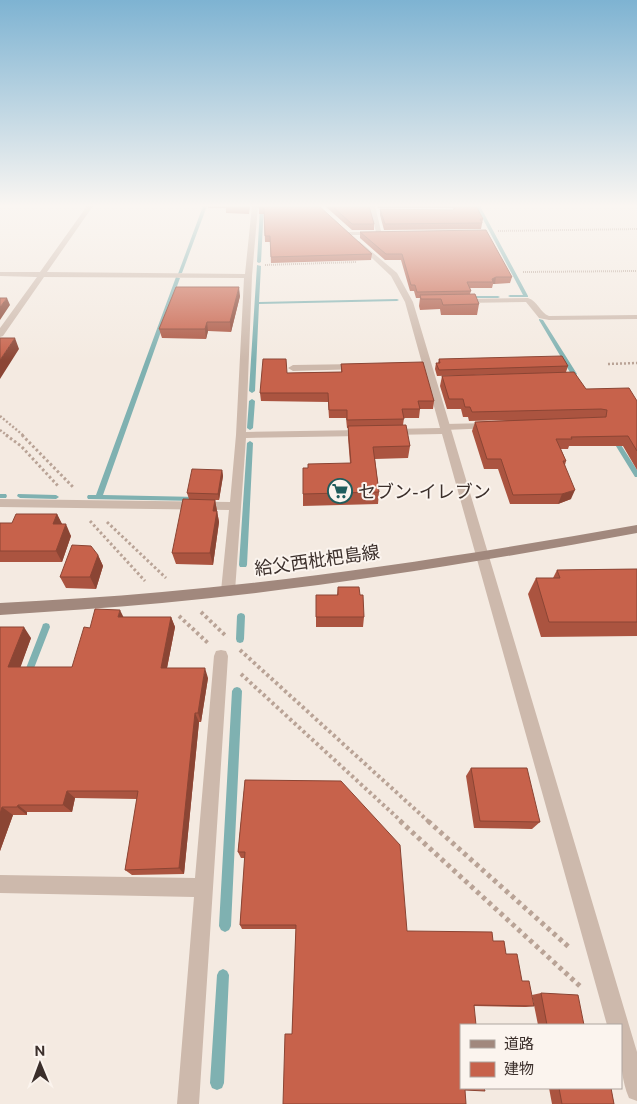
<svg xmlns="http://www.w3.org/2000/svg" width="637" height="1104" font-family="'Public Sans','Noto Sans JP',sans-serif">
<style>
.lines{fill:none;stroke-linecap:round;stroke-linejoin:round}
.stream{fill:#7fb1b1;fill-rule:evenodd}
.path-far4{stroke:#b9a396;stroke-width:2;stroke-dasharray:1 1;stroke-linecap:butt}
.path-far3{stroke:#b9a396;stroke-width:2.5;stroke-dasharray:2 2;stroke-linecap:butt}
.path-far2{stroke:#b9a396;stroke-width:3;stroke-dasharray:2.5 2.5;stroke-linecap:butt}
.path-far1{stroke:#b9a396;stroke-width:4;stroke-dasharray:3 3;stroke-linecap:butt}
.path{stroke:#b9a396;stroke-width:5;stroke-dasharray:4 4;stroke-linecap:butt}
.service{fill:#cdb9ac;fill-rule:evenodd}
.minor{fill:#cdb9ac;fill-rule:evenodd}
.secondary{fill:#a1887d;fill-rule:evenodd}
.wall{fill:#ab5440}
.shaded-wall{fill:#8b4534}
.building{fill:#c7624b;stroke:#8b4534}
.labels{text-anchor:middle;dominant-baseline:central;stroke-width:4;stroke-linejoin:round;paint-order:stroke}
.poi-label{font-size:18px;fill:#3b2f2b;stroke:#fbf4ee;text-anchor:start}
.street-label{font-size:18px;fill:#3b2f2b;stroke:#fbf4ee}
</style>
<rect width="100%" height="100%" fill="#f4eae1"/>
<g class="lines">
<!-- stream -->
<path class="stream" d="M203,206h4l-25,67 -4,1z
M260,206h4l-3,56 -2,1 -2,-1z
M476,206h4l48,90v1h-18l-2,-1 2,-1h13z
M257,265l4,1 -2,36 138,-3 2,1 -2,1 -138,3 -4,87 -3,2 -3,-2z
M176,277l4,1 -77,217 95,2 3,2 -3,2 -110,-2 -1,-2 1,-2h8z
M472,296h26l2,1 -2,1h-26z
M539,319l4,1 34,54 -1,1h-4l-1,-1 -32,-54z
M252,399l3,2 -2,27 -3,2 -3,-2 2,-27z
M614,436l2,1 21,33v7h-2l-24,-39z
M250,441l3,2 -6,122 -1,2h-6l-1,-2 8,-122z
M0,494h6l1,2 -1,2h-6z
M18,494l38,1 3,2 -3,2 -36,-1 -3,-2z
M241,613l3,1 1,2 -1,23 -1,3 -3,1 -3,-1 -1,-3 1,-23 1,-2z
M46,623l3,1 1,3 -19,49 -1,3 -3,1 -3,-1 -1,-3 19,-49 1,-3z
M237,687l3,1 2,3 -11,235 -2,4 -4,2 -4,-2 -2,-4 13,-235 2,-3z
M223,969l4,2 2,4 -5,108 -2,5 -5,2 -5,-2 -2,-5 7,-108 2,-4z"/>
<!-- path-far4 -->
<path class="path-far4" d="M498,231l139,-2
M265,265l91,-3
M523,272l114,-1"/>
<!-- path-far3 -->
<path class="path-far3" d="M608,364l29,-1
M0,416l24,20
M0,430l8,6"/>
<!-- path-far2 -->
<path class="path-far2" d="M6,435l15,11 38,41
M22,435l51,52
M90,521l55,60
M107,522l59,56"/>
<!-- path-far1 -->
<path class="path-far1" d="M201,612l26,25
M179,616l30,28
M240,650l189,172
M241,674l161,148"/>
<!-- path -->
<path class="path" d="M400,821l182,167
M428,821l143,128"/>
<!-- service -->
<path class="service" d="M358,364l5,3 -2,2 -68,2 -5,-3 5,-3z
M489,423l4,1v4l-48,2 -5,-3 5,-3z"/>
<!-- minor -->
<path class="minor" d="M87,206h6l-46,66 198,2 7,-68h6l-6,70 -6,156 117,-2 5,3 -5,3 -117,2 -11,153 -2,4 -5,1 -5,-1 -2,-4 8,-81 -229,-3v-8l230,3 6,-67 8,-157 -200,-1 -41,59 -3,1v-9l37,-51 -37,-1v-4h40z
M369,206h6l7,29h-35l-1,-1 3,-2h27z
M359,241l38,32 16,29 224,750v49l-8,-3c-10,-24 -8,-47 -8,-73h-14l-165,-591 -51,1 -5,-3 5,-3 49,-1 -35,-126 -14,-26 -34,-32v-2z
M528,298c10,3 12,15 21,18l88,-1v4l-88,1 -10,-2 -13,-16 -64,1 -4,-2 4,-2z
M221,650l5,1 2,5 -29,448h-22l17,-207 -194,-4v-18l195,3 19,-222 2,-5z"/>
<!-- secondary -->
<path class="secondary" d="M637,525v8c-157,29 -316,55 -475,70 -54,5 -108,8 -162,12v-12c54,-3 108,-6 162,-11 159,-14 318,-39 475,-67z"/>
</g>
<!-- wall -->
<path class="wall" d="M208,206h42l-1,8 -23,-1v-5h-18z
M259,206l113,48 -1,6 -100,3 -1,-21h-5l-1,-28h-5z
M325,206h44l5,18v6h-22z
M377,206h99l7,13 -2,10 -97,1 -4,-15v-6l73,1 1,-1 -2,-1h-74z
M360,232l152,45 -2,6 -15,1h-2l-1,4h-22l1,3 -1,3 9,10 -2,11h-36l-1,-6 -20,1 -1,-4 1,-8h-4l-2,-7h-4l-9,-31h-16l-25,-22z
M240,296l-9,36 -23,-1 -2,8 -44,-1 -3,-9z
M439,359l129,7 -2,6 20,17 51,12v69l-14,-24h-54l-1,3h-7l5,12 -1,4 6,34 -13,5h-48l-12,-35h-14l-12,-38 3,-9 33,-2 -39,1 -1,-4h-5l-2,-8h-14l-7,-23 2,-10 72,-2 -77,2 -2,-7 1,-6h2z
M341,364l93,37 -1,8h-13l-1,9h-15l-1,7 7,21 -2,12 -33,1 4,33 -1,12 -75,2v-12l5,-26 42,-5 -2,-25v-10h-1l-1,-10h-17l-1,-16 -67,-1 -1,-8 27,-20 54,-1z
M222,470l1,6 -4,24h-4l4,22 -6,43 -37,-1 -4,-11 17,-54 -2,-6z
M57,514l5,10 9,12 -9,26h-62v-39h12z
M98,555l5,11 -7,23 -30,-1 -6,-11z
M637,569v67l-96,1 -13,-43 8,-16h17l4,-8z
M338,587l22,8 4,22 -1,10h-47v-32h21z
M123,617h48l4,10 -8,41 41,10 -7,44h-2l-15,152 -52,1 -7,-5 12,-71 -62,-1 -3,14h-45v3h-14l-13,36v-224l31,11 -11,29h52l18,-39z
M471,768l69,54 -8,7 -58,-1 -8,-52z
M245,780l162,151 86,10 13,13 16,27 12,25 -8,1 -52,-1 -182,28 4,-105h-54l-2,-4 5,-67h-4l-3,-6z
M541,993l43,32h-46l-6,-30z
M549,1088h62l3,16h-62z"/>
<!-- shaded-wall -->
<path class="shaded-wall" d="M496,277l-1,7h-2v-2l-1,-3z
M239,287l1,9 -9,36 -1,-10z
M7,298l3,7 -10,15v-13z
M207,322l1,9 -2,8 -1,-10z
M15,338l4,11 -19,30v-19z
M222,470l1,6 -4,24 -1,-6z
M575,490l-4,9 -13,5 4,-10z
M215,500l4,22 -6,43 -3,-12 3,-42z
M57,514l6,12 -10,-2z
M66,524l5,12 -9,26 -6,-11z
M98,555l5,11 -7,23 -6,-12z
M120,610l5,10 -7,-3z
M171,617l4,10 -10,51 -4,-10z
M24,627l7,11 -14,39 -9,-10z
M205,668l3,10 -7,44 -3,-9z
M195,713l4,9 -15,152 -5,-6z
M67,791l8,7 -3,14 -9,-7z
M18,805l9,7v3l-10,-8z
M2,807l11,8 -13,36v-37z"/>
<!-- building -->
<path class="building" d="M226,206h23v2h-23z
M259,206h60l53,48 -101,3 -1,-21h-5l-1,-28h-5z
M332,206h37l5,18h-22z
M457,206h19l7,13h-3l2,4 -97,1 -5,-15 73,1z
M486,230l26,47h-16l-4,2 1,3h-26l4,9 -54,1 -2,-7h-4l-9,-31h-16l-26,-22z
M176,287h63l-9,35h-23l-2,7h-46z
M475,294l4,10 -36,1 -2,-6h-20l-1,-4z
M0,298h7l-7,9z
M0,338h15l-15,22z
M562,356l6,10 -129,4 -3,-7h4l-1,-4z
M263,359h23l1,14 55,-1 -1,-8 82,-2 11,39h-16l2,8h-18l2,10 -57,1v-10h-18l-1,-17h-68z
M574,372l12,17 43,-1 8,13v50l-9,-15 -57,1 1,2h-16l10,22h-3l12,29 -13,4 -49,1 -12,-36h-14l-12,-37 131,-5 1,-7 -6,-1 -129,3 -2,-5h-5l-2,-8h-14l-7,-23z
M406,425l4,21 -37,1 6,45 -76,2v-26h5v-4l43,-1 -3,-37z
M192,469l30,1 -4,24 -31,-1z
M183,499l32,1 -2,11h4l-7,42h-38z
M16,514h41l-4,10h13l-10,27h-56v-28h12z
M72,545l19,1 7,9 -8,22h-30z
M637,569v53h-88l-13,-44h24l-3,-8z
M338,587h21l1,8h3l1,22h-48v-22h22z
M95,609l25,1 -2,7h53l-10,51h44l-7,45h-3l-16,155 -54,2 13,-79h-71l-4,14h-45l-1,2h-15l-2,7v-187h24l-16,40h64l12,-40 6,1z
M471,768h56l13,54 -60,-1z
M245,780l96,1 59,64 7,86 85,1 1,9h11l2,13h11l5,27h7l5,25 -60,-1 2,20h-15v63h23l1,3 -20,-1 1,14h-183l2,-70h7l4,-109h-56l5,-73h-7z
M541,993l37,2 6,30h-37z
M559,1088h52l3,16h-52z"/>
<!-- sky -->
<linearGradient id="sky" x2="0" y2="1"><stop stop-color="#7eb3d2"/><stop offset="0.57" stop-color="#faf6f2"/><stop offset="1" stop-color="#faf6f2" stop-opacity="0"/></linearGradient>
<rect width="637" height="361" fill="url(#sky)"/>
<!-- icons -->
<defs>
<symbol id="supermarket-ring" viewBox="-11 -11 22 22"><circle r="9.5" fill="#fbf4ee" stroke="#1f5d5d" stroke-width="1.5"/><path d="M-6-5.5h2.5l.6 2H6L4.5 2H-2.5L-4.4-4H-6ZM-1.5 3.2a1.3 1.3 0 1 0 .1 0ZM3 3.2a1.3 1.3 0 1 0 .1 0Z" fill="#1f5d5d"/></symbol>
</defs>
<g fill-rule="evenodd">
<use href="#supermarket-ring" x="326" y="477" width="28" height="28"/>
</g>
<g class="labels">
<!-- poi labels -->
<g class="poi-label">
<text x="358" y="491">セブン-イレブン</text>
</g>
<!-- street labels -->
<g class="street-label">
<text transform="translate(317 560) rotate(-8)">給父西枇杷島線</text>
</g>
</g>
<!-- legend -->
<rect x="460" y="1024" width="162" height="65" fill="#fbf4ee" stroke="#aea5a0"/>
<rect x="470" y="1040" width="25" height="8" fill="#a1887d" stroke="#aea5a0"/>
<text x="504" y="1049" font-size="15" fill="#3b2f2b">道路</text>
<rect x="470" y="1062" width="25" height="15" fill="#c7624b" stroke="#aea5a0"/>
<text x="504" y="1074" font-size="15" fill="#3b2f2b">建物</text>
<!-- north arrow -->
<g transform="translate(40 1064) rotate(359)" stroke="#fbf4ee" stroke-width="4" paint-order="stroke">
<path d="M0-4L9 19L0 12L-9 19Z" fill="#3b2f2b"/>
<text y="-8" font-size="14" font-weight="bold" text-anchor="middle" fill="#3b2f2b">N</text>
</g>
</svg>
